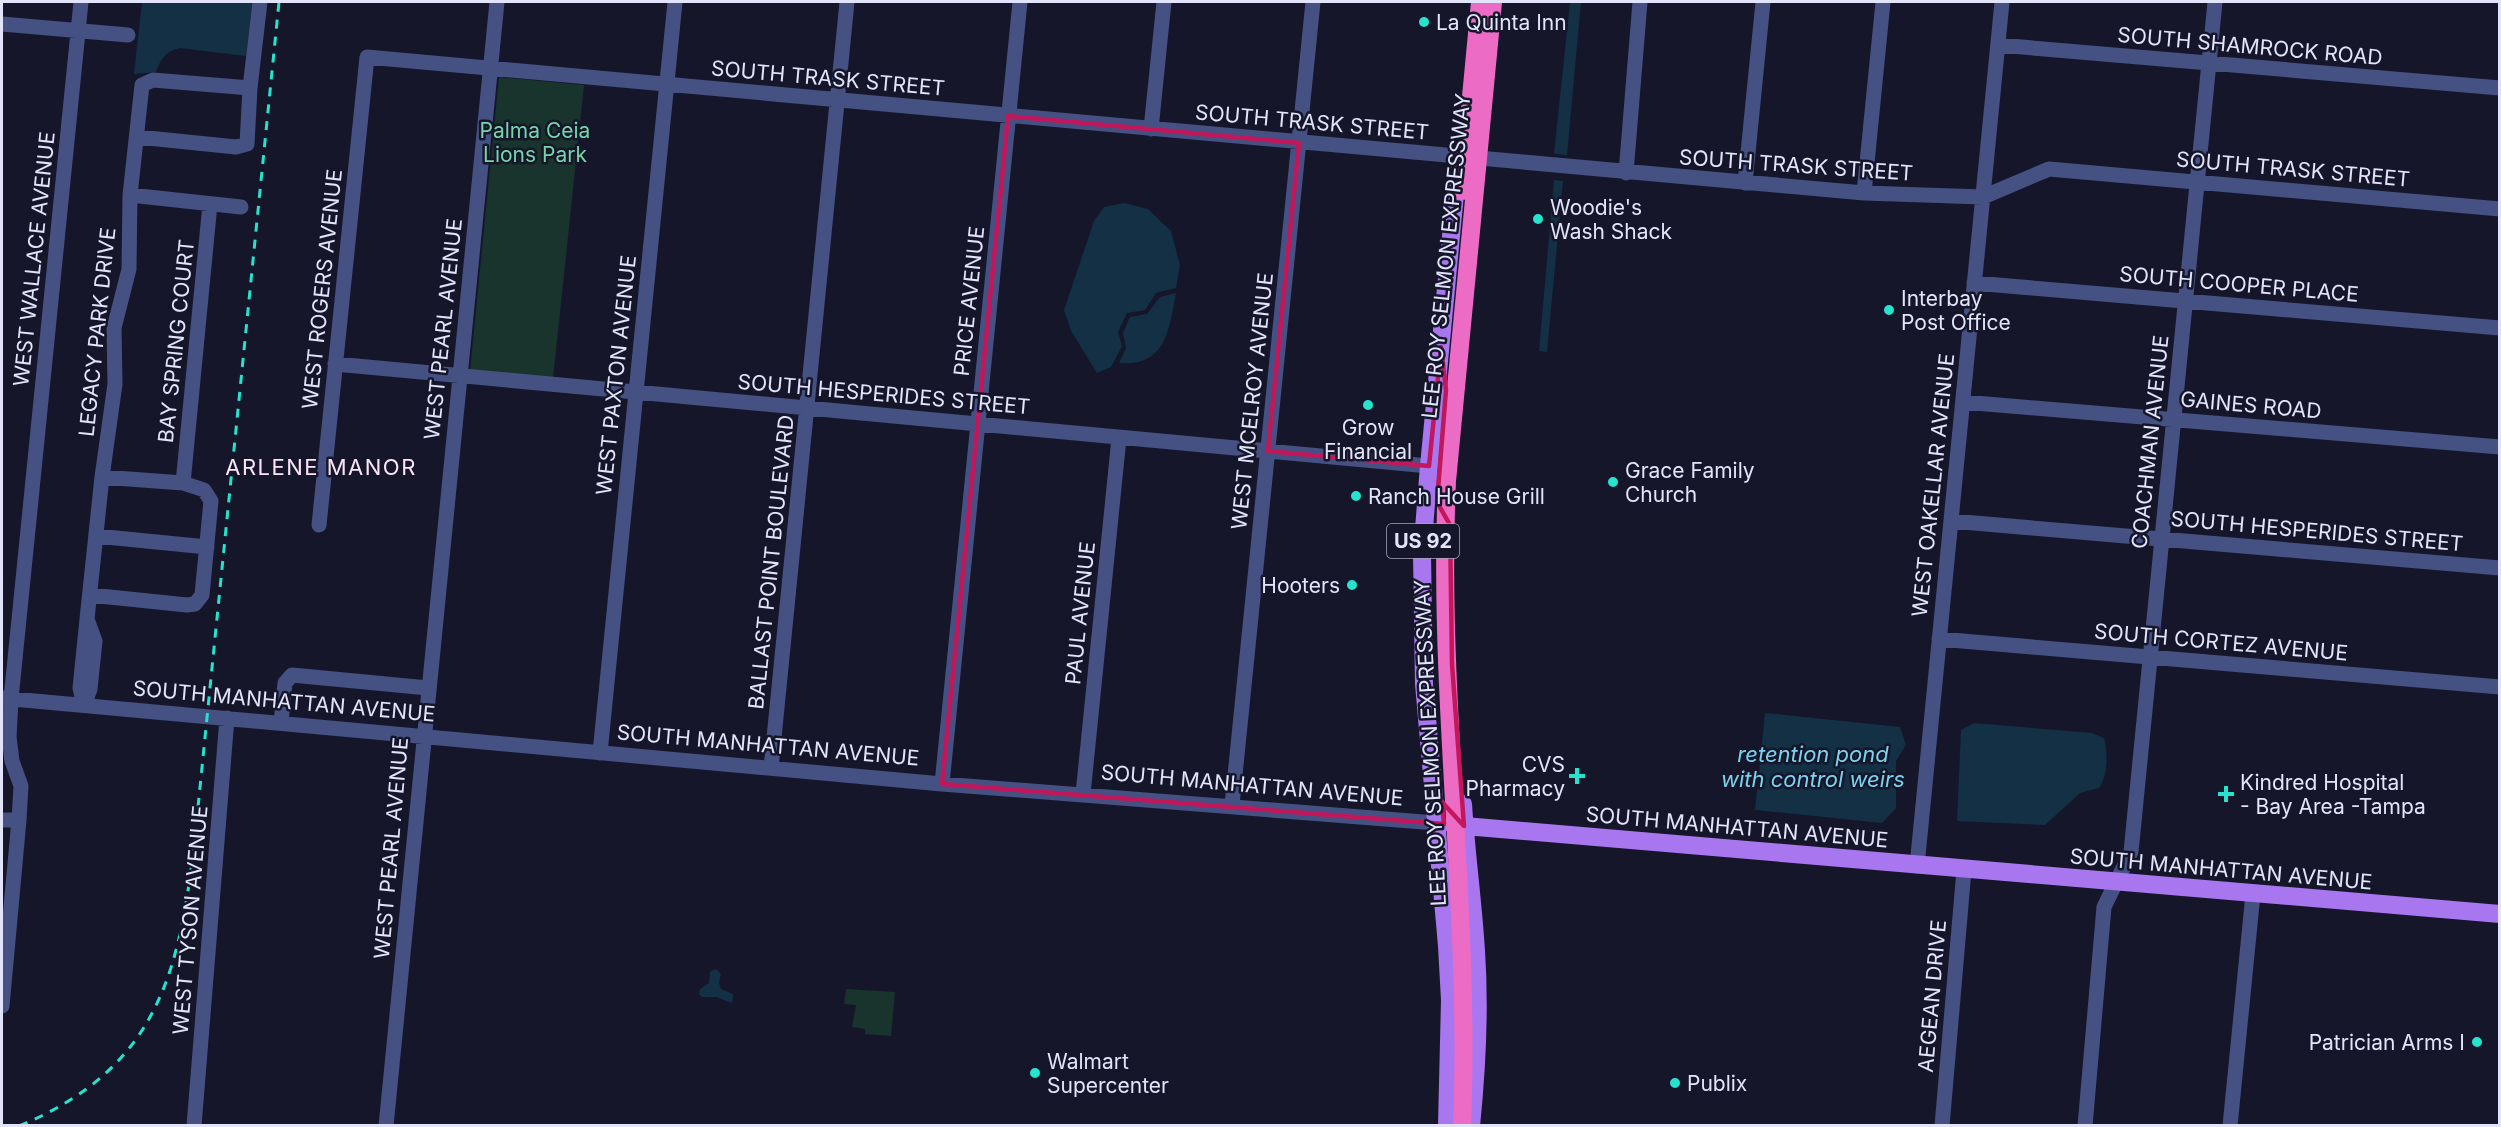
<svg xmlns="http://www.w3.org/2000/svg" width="2501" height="1127" font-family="Inter,sans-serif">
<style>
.green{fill:#19332d}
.water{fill:#133045}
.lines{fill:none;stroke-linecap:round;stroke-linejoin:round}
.minor{stroke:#465183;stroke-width:15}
.major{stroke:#a876ee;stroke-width:18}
.highway{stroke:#ec6cc5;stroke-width:18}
.rail{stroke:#26e3ce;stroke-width:3;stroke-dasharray:9 8;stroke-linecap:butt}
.marked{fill:none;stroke:#c2185b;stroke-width:4.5;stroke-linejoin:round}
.poi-dot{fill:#26e3ce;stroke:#15162a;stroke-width:2}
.labels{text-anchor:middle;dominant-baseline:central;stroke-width:5;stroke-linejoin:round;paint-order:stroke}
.shield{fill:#15162a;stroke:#a4a6bc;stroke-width:1.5}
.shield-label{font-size:20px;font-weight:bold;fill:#e2e4fb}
.poi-label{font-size:21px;fill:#e2e4fb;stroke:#15162a;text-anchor:start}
.street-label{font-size:21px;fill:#e2e4fb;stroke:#15162a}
.park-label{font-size:21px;fill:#75d4a8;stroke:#15162a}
.neighbourhood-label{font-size:22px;letter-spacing:1.5px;fill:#fbe3f8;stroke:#15162a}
.water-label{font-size:22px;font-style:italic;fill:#7cd2ee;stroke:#15162a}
</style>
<rect width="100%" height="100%" fill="#15162a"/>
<!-- green -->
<path class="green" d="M499,77l85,8 -31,294 -83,-8z
M846,989l49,3 -4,44 -26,-2v-5l-13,-2 4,-22 -12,-1z"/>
<!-- water -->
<path class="water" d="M142,2h111l-7,54 -66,-8c-14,3 -19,10 -24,24l-22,2z
M1570,2h11l-14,153 -13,-1z
M1554,180l9,1 -16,171 -8,-1z
M1124,203l24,6 23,22 9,34 -4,23 -20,5 -11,17 -18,3 -9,19 4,14 -11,21 -14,6 -26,-42 -7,-21 30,-89 10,-14z
M1176,293c-7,37 -10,74 -57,70l7,-15 -3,-15 7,-16 17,-3 13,-17z
M1765,713l135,14 6,18 -10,16v47l-14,15 -127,-13z
M1974,723l118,10 12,5c4,15 4,38 -5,50l-19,5 -35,32 -88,-4 4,-91z
M716,969l5,5 -2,9 2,6 12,5v6l-2,3 -14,-6h-15l-3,-3 1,-5 9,-6 1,-11z"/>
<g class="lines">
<!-- minor -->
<path class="minor" d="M2,24l126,11
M1998,45l502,43
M1151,129l13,-127
M138,137l98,10 11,-3 3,-56 10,-86
M1626,173l14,-171
M1745,183l18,-181
M1864,193l19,-191
M130,195l111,12
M1974,283l526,45
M335,364l1094,102
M1963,402l537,45
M183,483l27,-279
M1951,521l549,47
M319,525l48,-468 1497,136 119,4 66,-28 451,40
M96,536l111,11
M90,595l97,10 8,-1 7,-9 9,-94 -7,-11 -21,-7 -81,-6
M87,619l15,-142 13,-93 -1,-56 15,-59 1,-74 12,-110 11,-5 97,8
M87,619l8,22 -5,48 -6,16 -4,-17z
M1939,639l561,48
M2,698l940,86 494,39
M281,723l4,-40 7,-8 136,13
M600,753l75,-751
M771,768l76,-766
M942,784l78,-782
M1083,794l36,-356
M1232,805l81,-803
M2,820h17l-17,186
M19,820l2,-34 -9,-25 -3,-24 2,-38 70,-697
M1917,866l85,-864
M194,1126l33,-408
M386,1126l111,-1124
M1942,1126l22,-256
M2085,1126l19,-219 27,-55 84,-850
M2230,1126l23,-232"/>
<!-- major -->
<path class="major" d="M1463,804c3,49 10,98 13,147 4,58 1,116 -5,175
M1453,825l1047,89
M1447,1126l3,-126 -3,-54 -23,-262 -2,-130 7,-88 28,-293"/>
<!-- highway -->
<path class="highway" d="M1462,191l18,-189
M1462,1126c9,-216 -25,-430 -15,-645l46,-479"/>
<!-- rail -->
<path class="rail" d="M19,1126c143,-59 162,-160 177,-299l83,-825"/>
</g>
<!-- marked area -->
<path class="marked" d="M1008,116l291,27 -31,308 161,15 12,-119 5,43 -9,112 13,23 2,139 12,162 -22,-24 2,22 -502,-40z"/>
<!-- markers -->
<g class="poi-dot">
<circle cx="1424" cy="22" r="6"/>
<circle cx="1538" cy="219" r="6"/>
<circle cx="1889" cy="310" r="6"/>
<circle cx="1368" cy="405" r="6"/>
<circle cx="1613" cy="482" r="6"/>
<circle cx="1356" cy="496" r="6"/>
<circle cx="1352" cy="585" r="6"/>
<path d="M1574 767h6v6h6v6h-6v6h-6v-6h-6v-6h6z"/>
<path d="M2223 785h6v6h6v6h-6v6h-6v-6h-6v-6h6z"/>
<circle cx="2477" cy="1042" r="6"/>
<circle cx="1035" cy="1073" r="6"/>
<circle cx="1675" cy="1083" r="6"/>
</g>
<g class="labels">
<!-- shield labels -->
<rect class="shield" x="1387" y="524" width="72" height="34" rx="4.5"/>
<g class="shield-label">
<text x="1423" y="541">US 92</text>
</g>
<!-- poi labels -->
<g class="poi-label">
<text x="1436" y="22">La Quinta Inn</text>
<text x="1550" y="207">Woodie's<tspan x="1550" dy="24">Wash Shack</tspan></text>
<text x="1901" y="298">Interbay<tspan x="1901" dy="24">Post Office</tspan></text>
<text x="1368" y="427" text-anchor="middle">Grow<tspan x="1368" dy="24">Financial</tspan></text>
<text x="1625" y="470">Grace Family<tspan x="1625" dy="24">Church</tspan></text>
<text x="1368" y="496">Ranch House Grill</text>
<text x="1340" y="585" text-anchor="end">Hooters</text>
<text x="1565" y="764" text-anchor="end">CVS<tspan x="1565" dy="24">Pharmacy</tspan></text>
<text x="2240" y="782">Kindred Hospital<tspan x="2240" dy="24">- Bay Area -Tampa</tspan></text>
<text x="2465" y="1042" text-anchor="end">Patrician Arms I</text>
<text x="1047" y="1061">Walmart<tspan x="1047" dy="24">Supercenter</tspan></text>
<text x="1687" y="1083">Publix</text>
</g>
<!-- street labels -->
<g class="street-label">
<text transform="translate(2250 46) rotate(5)">SOUTH SHAMROCK ROAD</text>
<text transform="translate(828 78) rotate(5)">SOUTH TRASK STREET</text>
<text transform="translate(1312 122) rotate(5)">SOUTH TRASK STREET</text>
<text transform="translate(1796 165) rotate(4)">SOUTH TRASK STREET</text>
<text transform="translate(2293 169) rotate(5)">SOUTH TRASK STREET</text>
<text transform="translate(1446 256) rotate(-84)">LEE ROY SELMON EXPRESSWAY</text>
<text transform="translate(34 259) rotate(-84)">WEST WALLACE AVENUE</text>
<text transform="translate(2239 284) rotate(5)">SOUTH COOPER PLACE</text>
<text transform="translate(322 289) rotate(-84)">WEST ROGERS AVENUE</text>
<text transform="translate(969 301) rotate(-84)">PRICE AVENUE</text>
<text transform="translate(443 329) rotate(-84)">WEST PEARL AVENUE</text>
<text transform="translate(97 332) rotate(-84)">LEGACY PARK DRIVE</text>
<text transform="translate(176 341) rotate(-84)">BAY SPRING COURT</text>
<text transform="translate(616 375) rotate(-84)">WEST PAXTON AVENUE</text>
<text transform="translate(884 394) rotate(5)">SOUTH HESPERIDES STREET</text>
<text transform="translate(1252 401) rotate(-84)">WEST MCELROY AVENUE</text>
<text transform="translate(2251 405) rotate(5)">GAINES ROAD</text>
<text transform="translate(2150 442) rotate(-84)">COACHMAN AVENUE</text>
<text transform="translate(1933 485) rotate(-84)">WEST OAKELLAR AVENUE</text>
<text transform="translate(2317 531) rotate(5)">SOUTH HESPERIDES STREET</text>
<text transform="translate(771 562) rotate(-84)">BALLAST POINT BOULEVARD</text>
<text transform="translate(1080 613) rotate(-84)">PAUL AVENUE</text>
<text transform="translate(2221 642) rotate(5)">SOUTH CORTEZ AVENUE</text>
<text transform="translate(284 701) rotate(5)">SOUTH MANHATTAN AVENUE</text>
<text transform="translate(1430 743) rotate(-93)">LEE ROY SELMON EXPRESSWAY</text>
<text transform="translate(768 745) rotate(5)">SOUTH MANHATTAN AVENUE</text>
<text transform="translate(1252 785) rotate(5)">SOUTH MANHATTAN AVENUE</text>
<text transform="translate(1737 827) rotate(5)">SOUTH MANHATTAN AVENUE</text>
<text transform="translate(391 848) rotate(-85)">WEST PEARL AVENUE</text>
<text transform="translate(2221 869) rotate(5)">SOUTH MANHATTAN AVENUE</text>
<text transform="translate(190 920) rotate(-85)">WEST TYSON AVENUE</text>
<text transform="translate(1932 996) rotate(-85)">AEGEAN DRIVE</text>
</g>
<!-- park labels -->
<g class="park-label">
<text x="535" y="130">Palma Ceia<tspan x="535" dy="24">Lions Park</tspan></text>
</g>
<!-- neighbourhood labels -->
<g class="neighbourhood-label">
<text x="321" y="467">ARLENE MANOR</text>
</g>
<!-- water labels -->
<g class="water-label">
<text x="1813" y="754">retention pond<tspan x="1813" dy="25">with control weirs</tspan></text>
</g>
</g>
<!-- border -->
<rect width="2501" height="1127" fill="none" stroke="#e2e4fb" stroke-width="6"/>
</svg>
